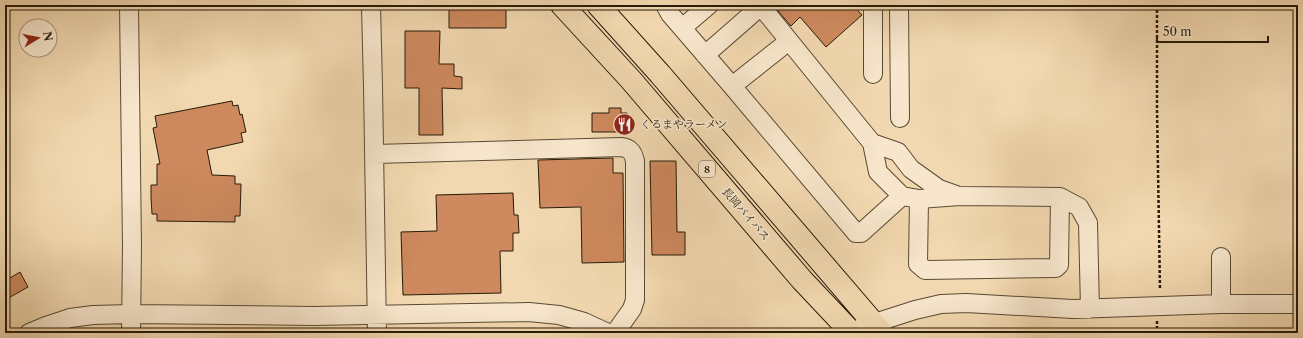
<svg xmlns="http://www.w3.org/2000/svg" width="1303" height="338" font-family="'Libre Caslon Text','Noto Serif JP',serif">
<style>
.building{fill:#ce895e;stroke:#261a09}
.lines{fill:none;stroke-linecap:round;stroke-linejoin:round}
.minor-casing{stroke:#594a33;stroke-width:20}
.highway-casing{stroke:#261a09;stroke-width:24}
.path{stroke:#261a09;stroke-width:2.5;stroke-dasharray:3 2;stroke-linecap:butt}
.minor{stroke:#f7e6cc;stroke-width:18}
.highway{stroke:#f2d8b0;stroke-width:22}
.labels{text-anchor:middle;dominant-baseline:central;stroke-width:3.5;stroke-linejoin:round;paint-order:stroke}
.shield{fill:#f7e6cc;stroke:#655744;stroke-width:1}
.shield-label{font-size:10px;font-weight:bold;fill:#261a09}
.poi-label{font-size:11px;fill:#261a09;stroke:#f7e6cc;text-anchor:start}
.street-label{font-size:11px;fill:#261a09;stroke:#f7e6cc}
</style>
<rect width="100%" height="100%" fill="#f2d8b0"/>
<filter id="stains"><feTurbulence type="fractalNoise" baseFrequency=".005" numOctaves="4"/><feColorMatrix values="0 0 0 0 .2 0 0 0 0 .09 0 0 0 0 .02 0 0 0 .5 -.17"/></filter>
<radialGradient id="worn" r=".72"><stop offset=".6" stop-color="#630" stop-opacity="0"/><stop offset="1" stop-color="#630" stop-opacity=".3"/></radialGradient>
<!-- building -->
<path class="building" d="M449,5h57v23h-57z
M784,5h69l9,10 -36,32 -26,-30 -9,9 -13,-15z
M405,31h35l-1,33h15v12l8,1v12l-20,-1 1,47h-24v-47h-14z
M232,101l1,5 5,-1 2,10 2,-1 4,18 -5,1 2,9 -36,8 5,25 23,1v8h6l-1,32h-5v6l-78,-1v-7h-5l-1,-17v-12h6v-21h3l-7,-36 4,-1 -2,-11z
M609,108h12v5h6v19h-35v-19h17z
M613,158v15h10l1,89 -42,1 -1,-56 -41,1 -2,-48z
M650,161h26l1,71h8v23h-33z
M513,193l1,22h4l1,18h-6v18h-13l1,42 -98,2 -2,-63 36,-1 -1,-36z
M20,272l8,15 -23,13v-19z"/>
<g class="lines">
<defs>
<path id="minor" d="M129,5l3,241 -1,87
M371,5l2,82 4,246
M665,5l5,9 62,72 124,147h5l41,-37
M760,5l112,138 6,29 24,24 17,3 41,-3 100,1 19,10 9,16 2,86
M873,5v69
M899,5l1,113
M682,28l27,-23
M705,55l56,-49
M732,86l57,-45
M872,143l26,9 13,17 28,20 17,6
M375,154l246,-7c9,1 12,5 14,14v139l-3,9 -17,24
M919,199l-1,65 7,6 131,-2 3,-3 1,-68
M1221,257v47
M862,327l53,-17 26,-6 25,-1 107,6 148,-5h77
M29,333l17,-7 24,-8 23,-3 38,-1 183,2 215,-4 30,3 25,7 24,11"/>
<path id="highway" d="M562,5l69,75 171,200 50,53
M598,5l62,69 222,259"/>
</defs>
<!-- minor casing -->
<use href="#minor" class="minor-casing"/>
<!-- highway casing -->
<use href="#highway" class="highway-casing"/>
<!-- path -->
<path class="path" d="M1157,5v104l3,181
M1157,321v12"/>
<!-- minor -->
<use href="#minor" class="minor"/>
<!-- highway -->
<use href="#highway" class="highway"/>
</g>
<!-- icons -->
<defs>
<symbol id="restaurant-disc" viewBox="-11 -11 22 22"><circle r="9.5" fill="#8f2418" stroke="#f7e6cc"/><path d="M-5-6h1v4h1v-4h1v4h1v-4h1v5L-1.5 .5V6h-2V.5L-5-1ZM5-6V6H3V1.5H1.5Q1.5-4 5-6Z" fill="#fff"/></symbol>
</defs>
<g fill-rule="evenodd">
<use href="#restaurant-disc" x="612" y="112" width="25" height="25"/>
</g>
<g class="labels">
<!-- shield labels -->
<rect class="shield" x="699" y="161" width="16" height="16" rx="3"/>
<g class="shield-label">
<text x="707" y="169">8</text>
</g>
<!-- poi labels -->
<g class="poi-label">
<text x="640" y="124">くるまやラーメン</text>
</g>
<!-- street labels -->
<g class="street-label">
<text transform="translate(746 214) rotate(49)">長岡バイパス</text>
</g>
</g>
<!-- margin -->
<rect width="1303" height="338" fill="none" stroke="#f2d8b0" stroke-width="20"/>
<rect x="6" y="6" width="1291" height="326" fill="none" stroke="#261a09" stroke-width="2"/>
<rect x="10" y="10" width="1283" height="318" fill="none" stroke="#261a09"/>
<!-- north arrow -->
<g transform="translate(38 38) rotate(80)"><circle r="19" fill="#f7e6cc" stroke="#a3947e"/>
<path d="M0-3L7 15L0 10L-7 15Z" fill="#8f2418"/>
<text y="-6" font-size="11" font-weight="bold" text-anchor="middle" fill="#261a09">N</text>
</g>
<!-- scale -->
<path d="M1157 36v6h111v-6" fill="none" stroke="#261a09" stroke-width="2"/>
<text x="1163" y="36" font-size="12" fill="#261a09" stroke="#f7e6cc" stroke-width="3" paint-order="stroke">50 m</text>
<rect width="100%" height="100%" filter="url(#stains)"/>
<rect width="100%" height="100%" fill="url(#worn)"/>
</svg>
